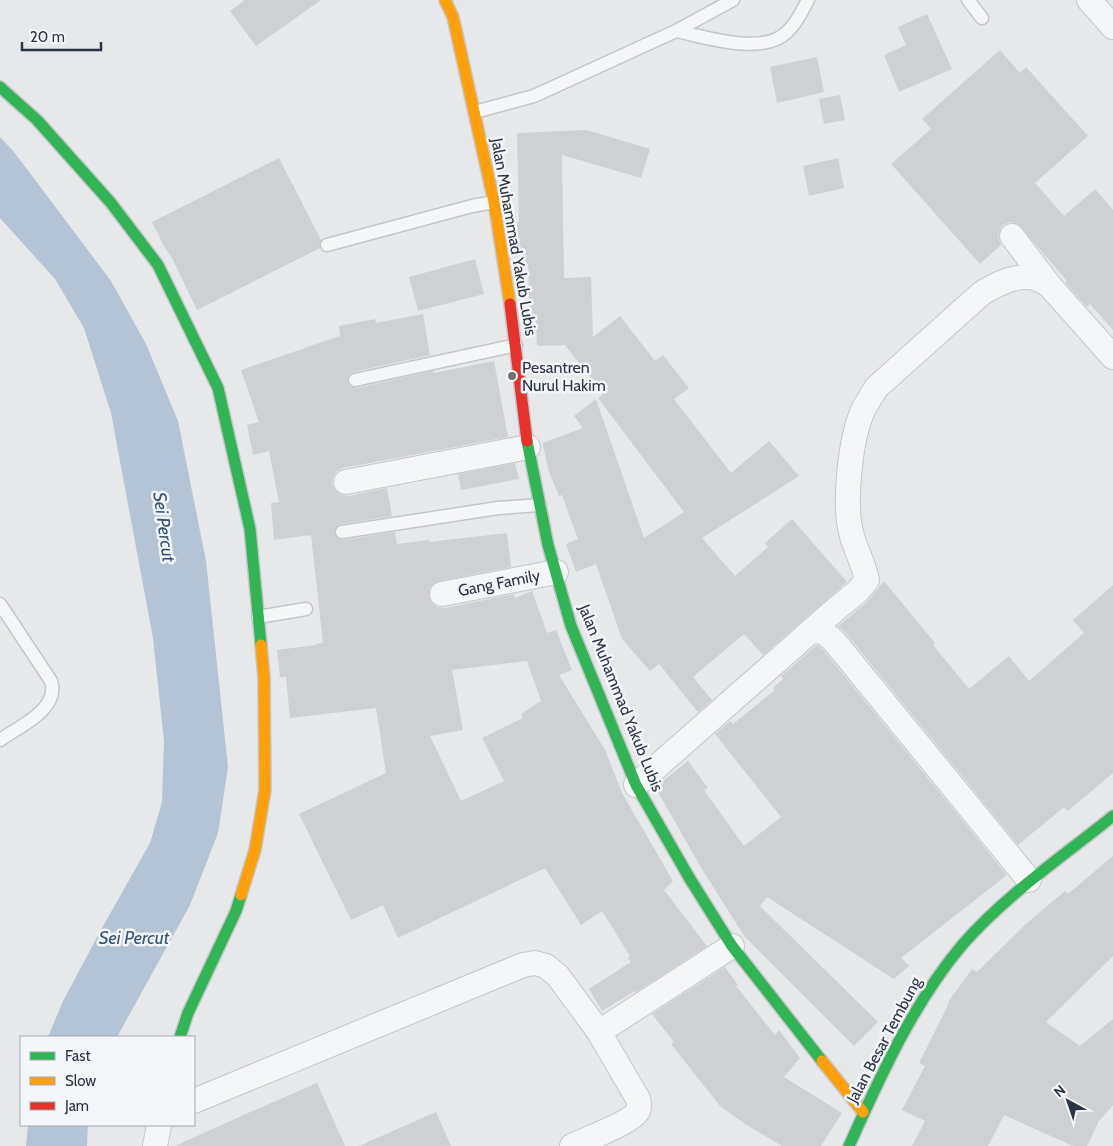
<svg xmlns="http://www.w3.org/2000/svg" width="1113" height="1146" font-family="Cabin,sans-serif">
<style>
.water{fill:#b4c4d5}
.building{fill:#ced0d3;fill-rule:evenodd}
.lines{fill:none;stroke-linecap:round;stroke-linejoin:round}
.lane-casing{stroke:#c4c6c8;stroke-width:15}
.street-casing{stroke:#c4c6c8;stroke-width:26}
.fast-casing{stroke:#c4c6c8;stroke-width:14}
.slow-casing{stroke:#c4c6c8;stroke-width:14}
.jam-casing{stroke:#c4c6c8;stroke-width:14}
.lane{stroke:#f5f6f7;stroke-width:12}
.street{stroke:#f5f6f7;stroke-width:24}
.fast{stroke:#30b455;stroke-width:11}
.slow{stroke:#ff9f0a;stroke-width:11}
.jam{stroke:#e5322d;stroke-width:11}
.poi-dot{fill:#6c737f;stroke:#f4f6f9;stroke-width:2}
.labels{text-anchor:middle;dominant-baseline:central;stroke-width:5;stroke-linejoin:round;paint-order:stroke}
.street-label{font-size:16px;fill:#2b3445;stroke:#f4f6f9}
.poi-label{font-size:16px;fill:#2b3445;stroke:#f4f6f9;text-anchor:start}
.water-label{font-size:18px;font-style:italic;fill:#34527a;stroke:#f4f6f9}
</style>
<rect width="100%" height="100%" fill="#e6e8ea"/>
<!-- water -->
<path class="water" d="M0,137l14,15 97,129 35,63 32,77 28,140 22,206 -10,66 -28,72 -73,132h-69l15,-36 39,-73 48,-85 12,-41 2,-61 -11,-103 -42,-225 -27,-85 -29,-49 -55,-61z
M28,1125h60l-1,21h-61z"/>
<!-- building -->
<path class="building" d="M245,0h76l-65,46 -26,-35z
M927,14l25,55 -53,23 -15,-37 22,-10 -8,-18z
M1000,50l20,23 6,-6 62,69 -53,47 29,33 31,-27 18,21v120l-23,-26 -3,3 -22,-25 2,-1 -49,-57 -8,-2 -7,3 -3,5 -2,7 3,8 -21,19 -89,-100 40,-35 -9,-10z
M817,57l7,35 -47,11 -7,-36z
M840,95l5,25 -21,4 -5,-25z
M587,130l63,19 -9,29 -79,-23 2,123 27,-1 2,60 27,-21 35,45 8,-6 26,33 -15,11 57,74 38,-32 30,35 -97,62 33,38 33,-29 -3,-4 27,-24 55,63 -84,73 -19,-21 -51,43 19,23 -14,12 -39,-48 -9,7 -28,-32 -26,-75 -20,8 -10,-28 12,-5 -16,-44 -3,1 -10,-24 -6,-27v-2l40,-15 -9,-12 22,-17 48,139 40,-26 -86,-114 5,-4 -38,-49 -28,1 -1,-27h-6l-2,-55 -9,1v-6l-2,-37h2l-2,-89z
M279,158l42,82 -1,8 -123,62 -25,-52 -7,-10 -13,-26z
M838,158l6,30 -35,8 -6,-30z
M475,259l9,35 -66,17 -9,-34z
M423,314l7,41 -77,17 -6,6 2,7 8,3 76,-17 1,2 60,-12 14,76 -165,31 -6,3 -4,6 -1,7 4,7 6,4 7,1 38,-8 5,28 -52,8 -5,5 -1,5 5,5 4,1 52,-8 2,12 32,-4v2l78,-9 4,34 -72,14 -6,3 -4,5v8l3,6 5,4 8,1 69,-14 1,4 17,-7 15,42 9,-3 16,40 -13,5 46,75 17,43 51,88 -9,9 43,56 -71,46 -1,-1 -33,20 -13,-22 42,-27 -3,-4 2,-2 -28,-45 -21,14 -36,-57 -147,70 -15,-33 -32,15 -52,-106 87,-41 -10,-65 -86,10 -4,-41h-6l-3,-27 39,-5v-1l7,-1 -12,-108 -37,5 -3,-37 8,-1 -10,-51 -16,4 -6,-30 12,-3 -18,-52 99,-34 -1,-10 36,-7 1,4zM527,661l14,40 -20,13 2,4 -41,20 22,43 -43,20 -31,-65 33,-6 -11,-60z
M515,463l4,16 -58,11 -3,-16z
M884,581l51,62 -2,2 36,44 40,-33 20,25 55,-48 -11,-13 40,-35v188l-45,38 -4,-4 -46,38 -173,-213 -7,-6 28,-23z
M817,645l7,6 183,224 -106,83 8,8 -15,13 -127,-82 -7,9 118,116 -24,24 -109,-109 -42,-66 -48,-84 33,-26 20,27 -4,2 40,56 37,-29 -66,-83 15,-13 3,3 42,-34 -2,-2 10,-9 -2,-3z
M1113,856v100l-67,66 34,24 33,-27v86l-14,16 -12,25h-14l-69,-31 -16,31h-76l13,-25 -23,-11 23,-44 -6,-3 30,-60 -1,-1 24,-33 5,3 50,-49 38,-32 3,3z
M725,967l13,18 -2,1 39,49 4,-5 21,28 -16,19 58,36 -21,33h-39l-37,-22 -25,-18 -49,-62 3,-2 -22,-28z
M317,1083l28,63h-170l73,-33z
M436,1112l15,34h-92z"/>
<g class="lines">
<defs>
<path id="lane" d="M968,0l14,18
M676,31c30,6 87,25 111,1 10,-9 15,-21 21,-32
M475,112l59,-16 142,-65 57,-31
M327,245l145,-39 22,-4
M355,380l161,-35
M342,532l156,-24 42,-3
M0,604l51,77c9,28 -31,45 -51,59
M258,617l48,-8"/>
<path id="street" d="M1089,0l24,27
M1012,236l37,49 64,72
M346,482l182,-35
M442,594l114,-22
M809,633c12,-4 16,0 25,8l195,239
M636,785l200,-176 21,-17 10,-12c-3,-16 -11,-29 -15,-44 -9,-30 -2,-99 12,-128 4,-7 8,-13 12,-20l106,-95c15,-9 34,-19 53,-15 4,1 10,5 14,7
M599,1032l133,-86
M194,1101l329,-136 12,-2 11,3 12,10 41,56 39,67c1,5 2,8 0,12 -7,12 -52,28 -66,35
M155,1146l4,-21"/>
<path id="fast" d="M0,87l37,33 74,83 47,62 60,123 32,141 11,116
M527,441l21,104 23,81 65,159 54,94 42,67 90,115
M180,1037l8,-24 48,-102 5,-16
M849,1146c31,-69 64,-143 114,-202 43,-49 99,-87 150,-128"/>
<path id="slow" d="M445,0l8,17 41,185 16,102
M241,895l14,-45 10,-60 -1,-112 -3,-33
M822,1061l41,51"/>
<path id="jam" d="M510,304l17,137"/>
</defs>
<!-- lane casing -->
<use href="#lane" class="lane-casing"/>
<!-- street casing -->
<use href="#street" class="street-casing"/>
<!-- fast casing -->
<use href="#fast" class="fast-casing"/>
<!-- slow casing -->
<use href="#slow" class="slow-casing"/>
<!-- jam casing -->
<use href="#jam" class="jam-casing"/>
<!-- lane -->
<use href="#lane" class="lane"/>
<!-- street -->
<use href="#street" class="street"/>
<!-- fast -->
<use href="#fast" class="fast"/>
<!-- slow -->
<use href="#slow" class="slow"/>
<!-- jam -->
<use href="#jam" class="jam"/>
</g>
<!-- markers -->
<circle class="poi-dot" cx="512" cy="376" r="5"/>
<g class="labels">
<!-- street labels -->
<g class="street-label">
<text transform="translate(514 237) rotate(80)">Jalan Muhammad Yakub Lubis</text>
<text transform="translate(499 583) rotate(-11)">Gang Family</text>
<text transform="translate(621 698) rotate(68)">Jalan Muhammad Yakub Lubis</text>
<text transform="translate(884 1040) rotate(-62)">Jalan Besar Tembung</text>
</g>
<!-- poi labels -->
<g class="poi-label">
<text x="522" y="367">Pesantren<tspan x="522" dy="18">Nurul Hakim</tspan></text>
</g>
<!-- water labels -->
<g class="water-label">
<text transform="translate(164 527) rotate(82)">Sei Percut</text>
<text x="134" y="938">Sei Percut</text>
</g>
</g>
<!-- legend -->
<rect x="20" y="1036" width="175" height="90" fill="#f4f6f9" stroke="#a4a8b1"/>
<rect x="30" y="1052" width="25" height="8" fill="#30b455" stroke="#a4a8b1"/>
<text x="65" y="1061" font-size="15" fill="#2b3445">Fast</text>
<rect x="30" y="1077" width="25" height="8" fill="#ff9f0a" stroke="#a4a8b1"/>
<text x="65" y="1086" font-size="15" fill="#2b3445">Slow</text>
<rect x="30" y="1102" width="25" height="8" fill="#e5322d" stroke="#a4a8b1"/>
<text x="65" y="1111" font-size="15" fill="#2b3445">Jam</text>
<!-- north arrow -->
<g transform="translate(1068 1101) rotate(320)" stroke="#f4f6f9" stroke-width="4" paint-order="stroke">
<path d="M0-4L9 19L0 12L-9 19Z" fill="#2b3445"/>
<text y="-8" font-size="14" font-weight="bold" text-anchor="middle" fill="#2b3445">N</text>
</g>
<!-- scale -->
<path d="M22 42v8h79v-8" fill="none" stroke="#2b3445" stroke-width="2.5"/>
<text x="30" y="42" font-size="15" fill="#2b3445" stroke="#f4f6f9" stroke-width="4" paint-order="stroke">20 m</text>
</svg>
